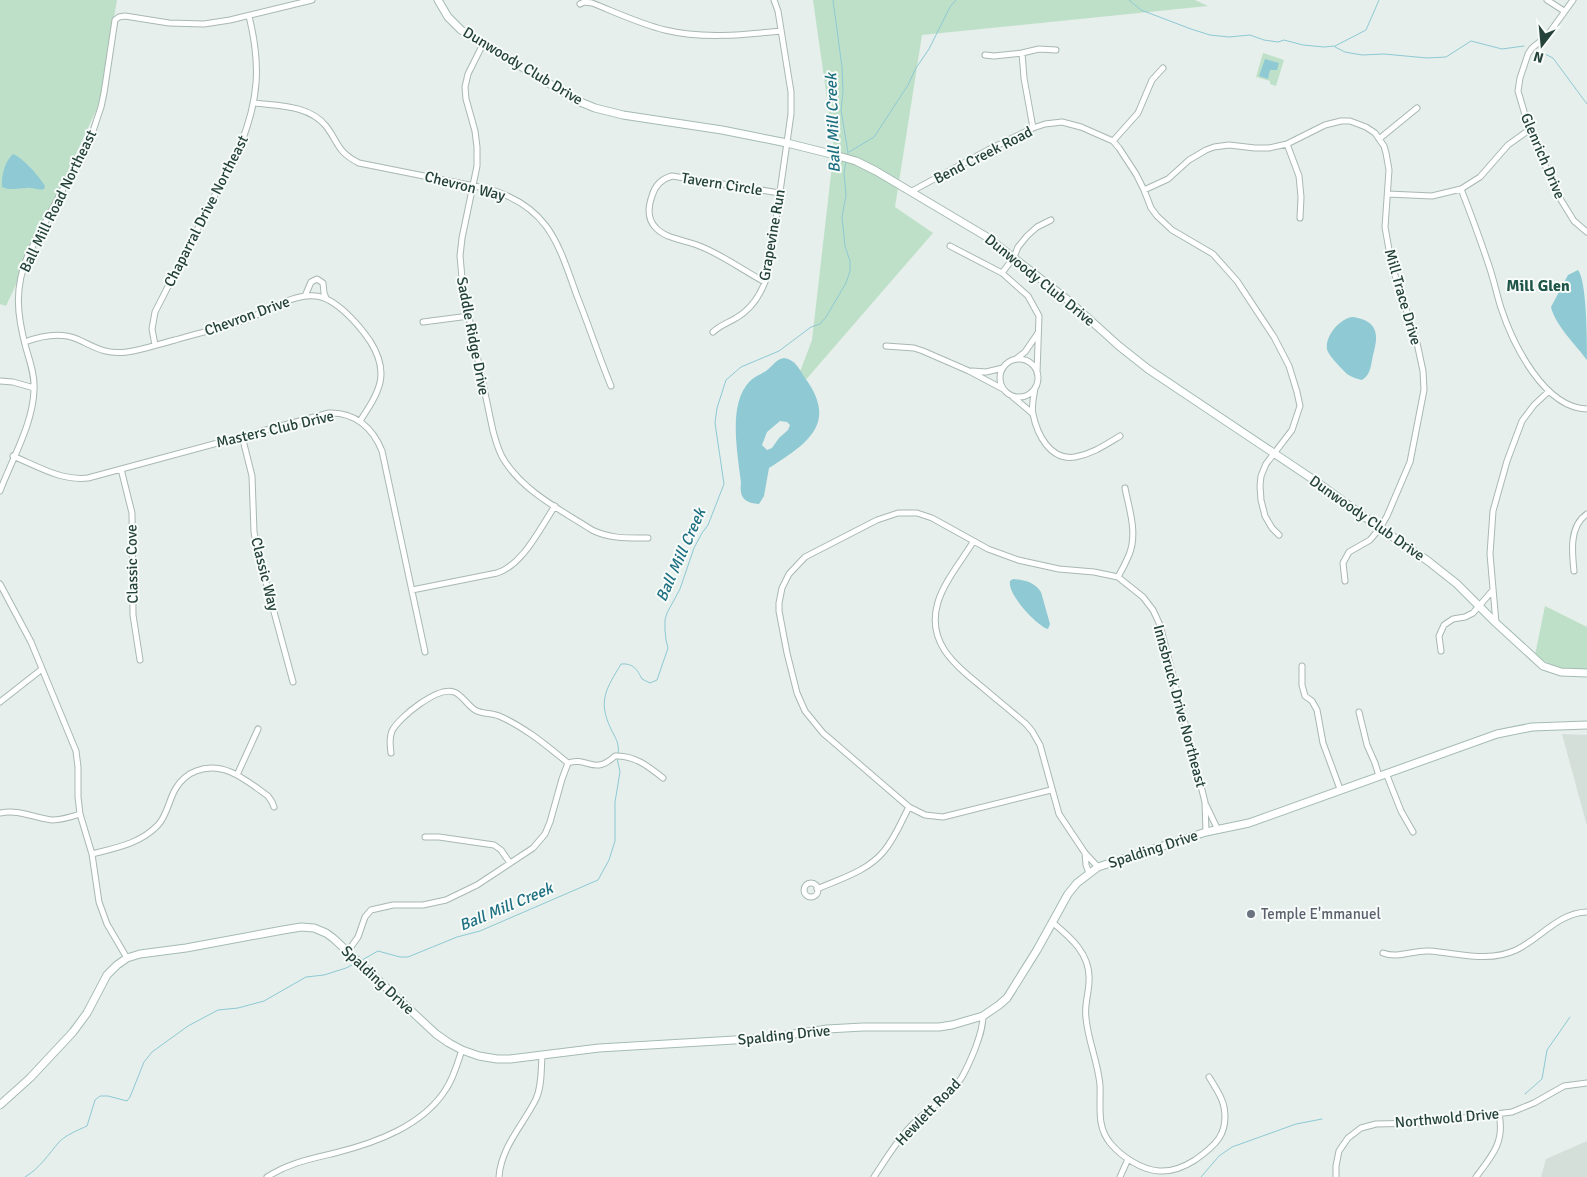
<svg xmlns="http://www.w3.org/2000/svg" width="1587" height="1177" font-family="Signika,sans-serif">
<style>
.built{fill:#d4dfda}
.green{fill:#bfe0c8}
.water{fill:#8ec9d4;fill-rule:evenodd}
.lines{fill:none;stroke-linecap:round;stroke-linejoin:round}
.stream{stroke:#8ec9d4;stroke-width:1}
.street-casing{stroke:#a8b8b2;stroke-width:7}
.secondary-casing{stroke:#a4bbb3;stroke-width:9}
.street{stroke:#fff;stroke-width:5}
.secondary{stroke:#fff;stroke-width:7}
.worship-dot{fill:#6b7280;stroke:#f7fbf9;stroke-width:2}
.labels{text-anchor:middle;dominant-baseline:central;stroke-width:4;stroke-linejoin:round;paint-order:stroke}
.street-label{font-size:15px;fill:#24423a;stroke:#f7fbf9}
.worship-label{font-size:15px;fill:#5b616d;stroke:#f7fbf9;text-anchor:start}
.water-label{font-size:16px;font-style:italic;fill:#1c6f80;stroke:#f7fbf9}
.neighbourhood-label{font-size:16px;font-weight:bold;fill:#1f5548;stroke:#f7fbf9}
</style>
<rect width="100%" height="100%" fill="#e6efeb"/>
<!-- built -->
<path class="built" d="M1562,734l25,1v91z
M1587,1141v36h-46l5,-18z"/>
<!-- green -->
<path class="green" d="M0,0h117l-18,104 -93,202 -6,-2z
M813,0h382l13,6 -286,29 -27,172 38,26 -143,165 22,-58 22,-192z
M1263,53l21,7 -8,26 -6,-2v-3l-14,-4z
M1545,606l42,21v43c-23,0 -33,-2 -52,-15z"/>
<!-- water -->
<path class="water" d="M1265,59l14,4 -2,7h-7l-2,9 -9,-3z
M13,154c10,4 26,22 32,32l-1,3c-7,2 -11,-2 -17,-1 -9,0 -16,3 -25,-1 -1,-11 3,-26 11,-33z
M1578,270c9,11 9,72 9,90 -11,-15 -32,-35 -36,-53l17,-32z
M1353,317c25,4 26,17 20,38 -2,9 -2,20 -11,25 -5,-1 -11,-3 -15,-6 -4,-4 -20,-20 -20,-25 -2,-13 13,-31 26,-32z
M784,358c12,2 15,11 21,20 34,46 1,66 -36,90l-5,28 -5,8c-14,-1 -20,-6 -18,-21 -3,-29 -14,-79 9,-102 4,-4 11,-7 16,-10 7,-5 10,-12 18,-13zM780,421l7,1 3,3 -2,5 -9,8 -7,10 -5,2 -5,-5 5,-13z
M1013,579c12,1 21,3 28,13l9,32 -2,5c-11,-3 -41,-35 -38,-48z"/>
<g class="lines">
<!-- stream -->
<path class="stream" d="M833,0l9,67 1,25 -2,18 7,43 -1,4
M1129,0l12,10 50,19 19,6 19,2 21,-2 14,5 14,2 6,-2 19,5 21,2 11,-1 31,-16 13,-30
M1335,47l10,5 17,3 22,-1 43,4 19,-1 25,-16 31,8 22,-3
M1539,51l14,7 34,46
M849,152l25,-15 34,-52 8,-17 13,-19 21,-42 6,-7
M618,754c2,-10 -3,-17 -7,-25 -14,-29 -4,-41 10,-65 12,-1 16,5 21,15l8,4 7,-3 11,-32 -2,-8 -1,-10v-10l2,-7 13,-24 14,-41 8,-15 6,-8 16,-41 -9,-61 2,-15 9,-28 15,-13 38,-16 32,-24 9,-3 6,-7 20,-34 4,-12v-10l-5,-15 -3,-29 4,-22 -2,-22 2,-12
M362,960l16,-9 22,6h8l49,-20 23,-6 118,-51 11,-20 6,-19v-39l5,-30 -3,-14
M1525,1094l17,-15 5,-29 23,-33
M25,1177c15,-9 23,-22 34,-35 7,-7 19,-12 28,-16l8,-26 5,-4h8l19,5 3,-4 14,-35 8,-10 36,-26 30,-16 20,-2 26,-7 42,-24 18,-2 22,-7 10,-5
M1201,1177l18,-21 13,-9 64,-23 26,-5"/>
<defs>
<path id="street" d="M1547,0l17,11
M1573,0l-26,36 -15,12 -4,6 -8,24 -2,13 13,44 30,65 13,21 13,11
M580,4l4,-2 8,1c23,9 48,21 73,27 37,9 77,5 116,1
M483,44l-15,30 -3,13 1,12 9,32 2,16v19l-15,72 -2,18 3,33 30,142c3,10 5,20 11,29 20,32 57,50 88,70 18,9 36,8 56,8
M1022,53l2,25 9,50
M985,55l9,1 28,-3 17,-4 17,1
M254,103c25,3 55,2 72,23 13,17 11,26 33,37l130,26c60,18 69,54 88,107 12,30 22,61 34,90
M1379,139l38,-31
M1113,141l25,-28 14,-33 11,-12
M1287,144l12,32 2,21 -1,21
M1461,189c9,23 18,47 26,71 6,16 9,32 14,48 12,36 43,100 86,101
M1144,190l24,-11 21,-19 17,-10 8,-3 15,-2 26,3h14l18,-4 38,-19 16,-4h9l16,6 9,6 9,13 2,7 3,17 -4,57 3,17 4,22 25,77 6,28 1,19 -14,72 -23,54 -7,12 -10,12 -21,12 -6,11 2,18
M912,191l76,-41 45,-22 12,-4 17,-2 19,5 32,14 6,7 17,26 8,16 7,18 6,8 15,14 41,24 24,27 37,56 15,29 8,26 3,14 -8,24 -26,34 -5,12 -1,10 1,14 4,16 7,12 7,7
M1388,194l44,2 29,-7 19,-12 28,-32 21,-15
M950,246l52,27
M765,282c-21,-11 -41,-26 -63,-35 -14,-7 -35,-7 -46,-19 -9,-9 -8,-21 -4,-32 3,-11 9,-17 20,-20l108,17
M305,296l6,-14 6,-3 6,4 1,10 2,5
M423,322l46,-6
M713,332c7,-7 15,-9 23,-14 19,-11 28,-29 33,-49l22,-155v-22l-13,-81 -4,-11
M25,342c16,-6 35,-10 52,-3 18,8 28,16 50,13 16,-2 32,-8 48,-12 23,-7 47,-12 70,-20 21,-8 48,-27 71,-24 20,2 43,29 54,45 21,33 9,51 -10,80
M155,345l-3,-16 3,-17 85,-166c19,-47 21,-81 9,-130
M886,346l28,2 9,3 46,20 34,18
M1016,359l9,-7 13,-19
M1000 378a19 19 0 1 1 38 0a19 19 0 1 1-38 0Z
M972,371l14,1 17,-4
M1037,373l2,-57 -11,-20 -26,-23 12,-16 4,-10 9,-11 10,-9 14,-7
M0,381l13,1 21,6
M1035,388c-1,8 -4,19 -2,26 4,20 17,47 42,43 17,-3 30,-12 45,-21
M1013,397l19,16
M242,436l10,40 2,56 3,17 36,133
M13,456c24,10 48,25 75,22l241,-65c26,-1 44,15 53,38l43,201
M121,469l11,44 1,102 7,45
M0,491c12,-32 33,-67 34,-101 1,-14 -4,-28 -8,-42 -9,-33 -12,-60 2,-93l64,-121 9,-27 3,-14 11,-73 4,-3 6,-1 44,7 35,1 26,-4 82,-20
M973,542c-11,18 -29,40 -35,60 -12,40 16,62 44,85 14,12 29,24 44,37l6,7 8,14 19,69 26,39 13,14
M1574,571c-2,-19 -5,-45 13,-57
M1118,577c4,-7 8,-15 11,-22 9,-22 0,-46 -4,-67
M0,584l31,58 45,109 2,16v30l2,17 12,40 7,48 8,22 20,34
M412,590l85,-17c26,-8 43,-45 58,-67
M1496,623l-6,-69 3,-43 14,-50 15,-40 12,-16 14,-13
M1441,651l-2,-15 5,-11 9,-6 12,-2 8,-4 20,-23
M1302,666v19l3,11 7,5 5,9 6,33 17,46
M0,702l42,-33
M1359,712l8,33 8,18 4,13
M391,753c-1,-7 -2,-15 1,-22 7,-14 46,-45 62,-39 9,3 14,15 23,19 7,3 15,2 22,5 26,11 48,30 69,47
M568,763c20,-7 25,13 47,-7 19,-1 33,10 48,22
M1386,773l15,38 12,21
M237,775l21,-46
M1051,790l-108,27 -18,-2 -16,-8 -86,-74 -18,-22 -8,-18 -10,-40 -8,-42v-8l3,-15 7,-14 16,-17 72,-37 21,-7h19l15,5 56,31 30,11 41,9 35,3 24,5 25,20 10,13 7,15 45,177 1,30
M1206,805l12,25
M0,813c20,-4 33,5 52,7 10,0 19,-3 28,-6
M425,837h14l55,8 7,5 9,13
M1085,853l1,12 3,8
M92,854c23,-6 48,-10 66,-29 9,-9 11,-26 18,-37 5,-8 12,-14 20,-17 28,-11 51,10 72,25l4,6 2,5
M804 890a7 7 0 1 1 14 0a7 7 0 1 1-14 0Z
M817,889c23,-10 51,-18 67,-38 11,-13 17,-29 25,-44
M1052,922c18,15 39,32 37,59 0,12 -5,24 -3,37 2,23 12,44 14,67 1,21 -4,42 11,59 11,13 31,26 48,27 14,1 25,-4 36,-11 20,-14 34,-26 29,-53 -2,-11 -9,-20 -15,-30
M348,951l10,-14 7,-20 6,-7 22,-5h30l23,-5 31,-15 56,-37 12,-14 5,-12 12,-43 6,-16
M1383,953c15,6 30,-3 46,-2 30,2 59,12 87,-1 25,-12 42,-37 71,-38
M267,1177c22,-14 43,-18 68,-24 40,-10 88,-27 111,-64 8,-12 11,-25 16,-39
M499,1177c2,-30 24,-52 37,-78 6,-13 5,-29 6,-43
M874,1177c12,-18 23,-37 38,-52 16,-16 38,-29 50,-48 5,-9 9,-18 13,-28 4,-11 8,-21 8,-33
M1120,1177l8,-18
M1336,1177v-11l3,-15 9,-13 13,-10 15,-4 46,-1 90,-11 22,-9 30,-17 23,-3
M1476,1177c16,-21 29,-35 23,-63"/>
<path id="secondary" d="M438,0l10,17 13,13 117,71 17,7 28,7 99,15 65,13 48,12 21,6 20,10 111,66 82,64 50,45 29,23 166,111 66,48 48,33 29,23 39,39 47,43 18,6 26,1
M0,1105l30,-27 43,-46 14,-19 20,-38 10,-10 10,-7 13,-4 46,-6 97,-18 18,-3 13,1 12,5 7,5 103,96 13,9 13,7 17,6 18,3h13l89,-11 169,-10 59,-9 36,-2h76l13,-2 31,-9 16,-11 8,-7 30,-48 31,-56 9,-11 21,-16 108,-35 43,-9 248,-89 35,-7 55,-2"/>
</defs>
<!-- street casing -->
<use href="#street" class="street-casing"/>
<!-- secondary casing -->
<use href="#secondary" class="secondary-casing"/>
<!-- street -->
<use href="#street" class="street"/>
<!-- secondary -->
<use href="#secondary" class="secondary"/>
</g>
<!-- markers -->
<circle class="worship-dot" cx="1251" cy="914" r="5"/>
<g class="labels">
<!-- street labels -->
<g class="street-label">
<text transform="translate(523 66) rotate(31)">Dunwoody Club Drive</text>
<text transform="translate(983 155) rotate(-27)">Bend Creek Road</text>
<text transform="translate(1543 156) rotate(67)">Glenrich Drive</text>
<text transform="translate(722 184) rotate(9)">Tavern Circle</text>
<text transform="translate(465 186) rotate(14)">Chevron Way</text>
<text transform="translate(58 201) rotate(-64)">Ball Mill Road Northeast</text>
<text transform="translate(206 211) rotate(-63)">Chaparral Drive Northeast</text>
<text transform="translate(772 235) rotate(-80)">Grapevine Run</text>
<text transform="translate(1040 280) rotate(39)">Dunwoody Club Drive</text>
<text transform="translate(1403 297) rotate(74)">Mill Trace Drive</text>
<text transform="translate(247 316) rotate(-20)">Chevron Drive</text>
<text transform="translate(473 336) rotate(79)">Saddle Ridge Drive</text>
<text transform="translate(275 429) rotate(-13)">Masters Club Drive</text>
<text transform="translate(1367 518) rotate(35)">Dunwoody Club Drive</text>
<text transform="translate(132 564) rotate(-91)">Classic Cove</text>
<text transform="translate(265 574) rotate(76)">Classic Way</text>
<text transform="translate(1180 706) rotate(75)">Innsbruck Drive Northeast</text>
<text transform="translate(1153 849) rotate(-18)">Spalding Drive</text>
<text transform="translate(378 980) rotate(43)">Spalding Drive</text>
<text transform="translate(784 1035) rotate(-6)">Spalding Drive</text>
<text transform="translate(928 1112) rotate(-46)">Hewlett Road</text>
<text transform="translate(1447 1118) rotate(-5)">Northwold Drive</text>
</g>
<!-- worship labels -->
<g class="worship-label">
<text x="1261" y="914">Temple E'mmanuel</text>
</g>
<!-- water labels -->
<g class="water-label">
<text transform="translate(833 123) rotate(-92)">Ball Mill Creek</text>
<text transform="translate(681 555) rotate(-66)">Ball Mill Creek</text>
<text transform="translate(506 907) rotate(-23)">Ball Mill Creek</text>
</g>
<!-- neighbourhood labels -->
<g class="neighbourhood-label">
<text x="1538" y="286">Mill Glen</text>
</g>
</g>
<!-- north arrow -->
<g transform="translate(1542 45) rotate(196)" stroke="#f7fbf9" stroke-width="4" paint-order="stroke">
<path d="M0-4L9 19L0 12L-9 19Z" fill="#24423a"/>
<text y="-8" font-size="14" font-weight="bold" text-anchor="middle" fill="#24423a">N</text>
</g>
</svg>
